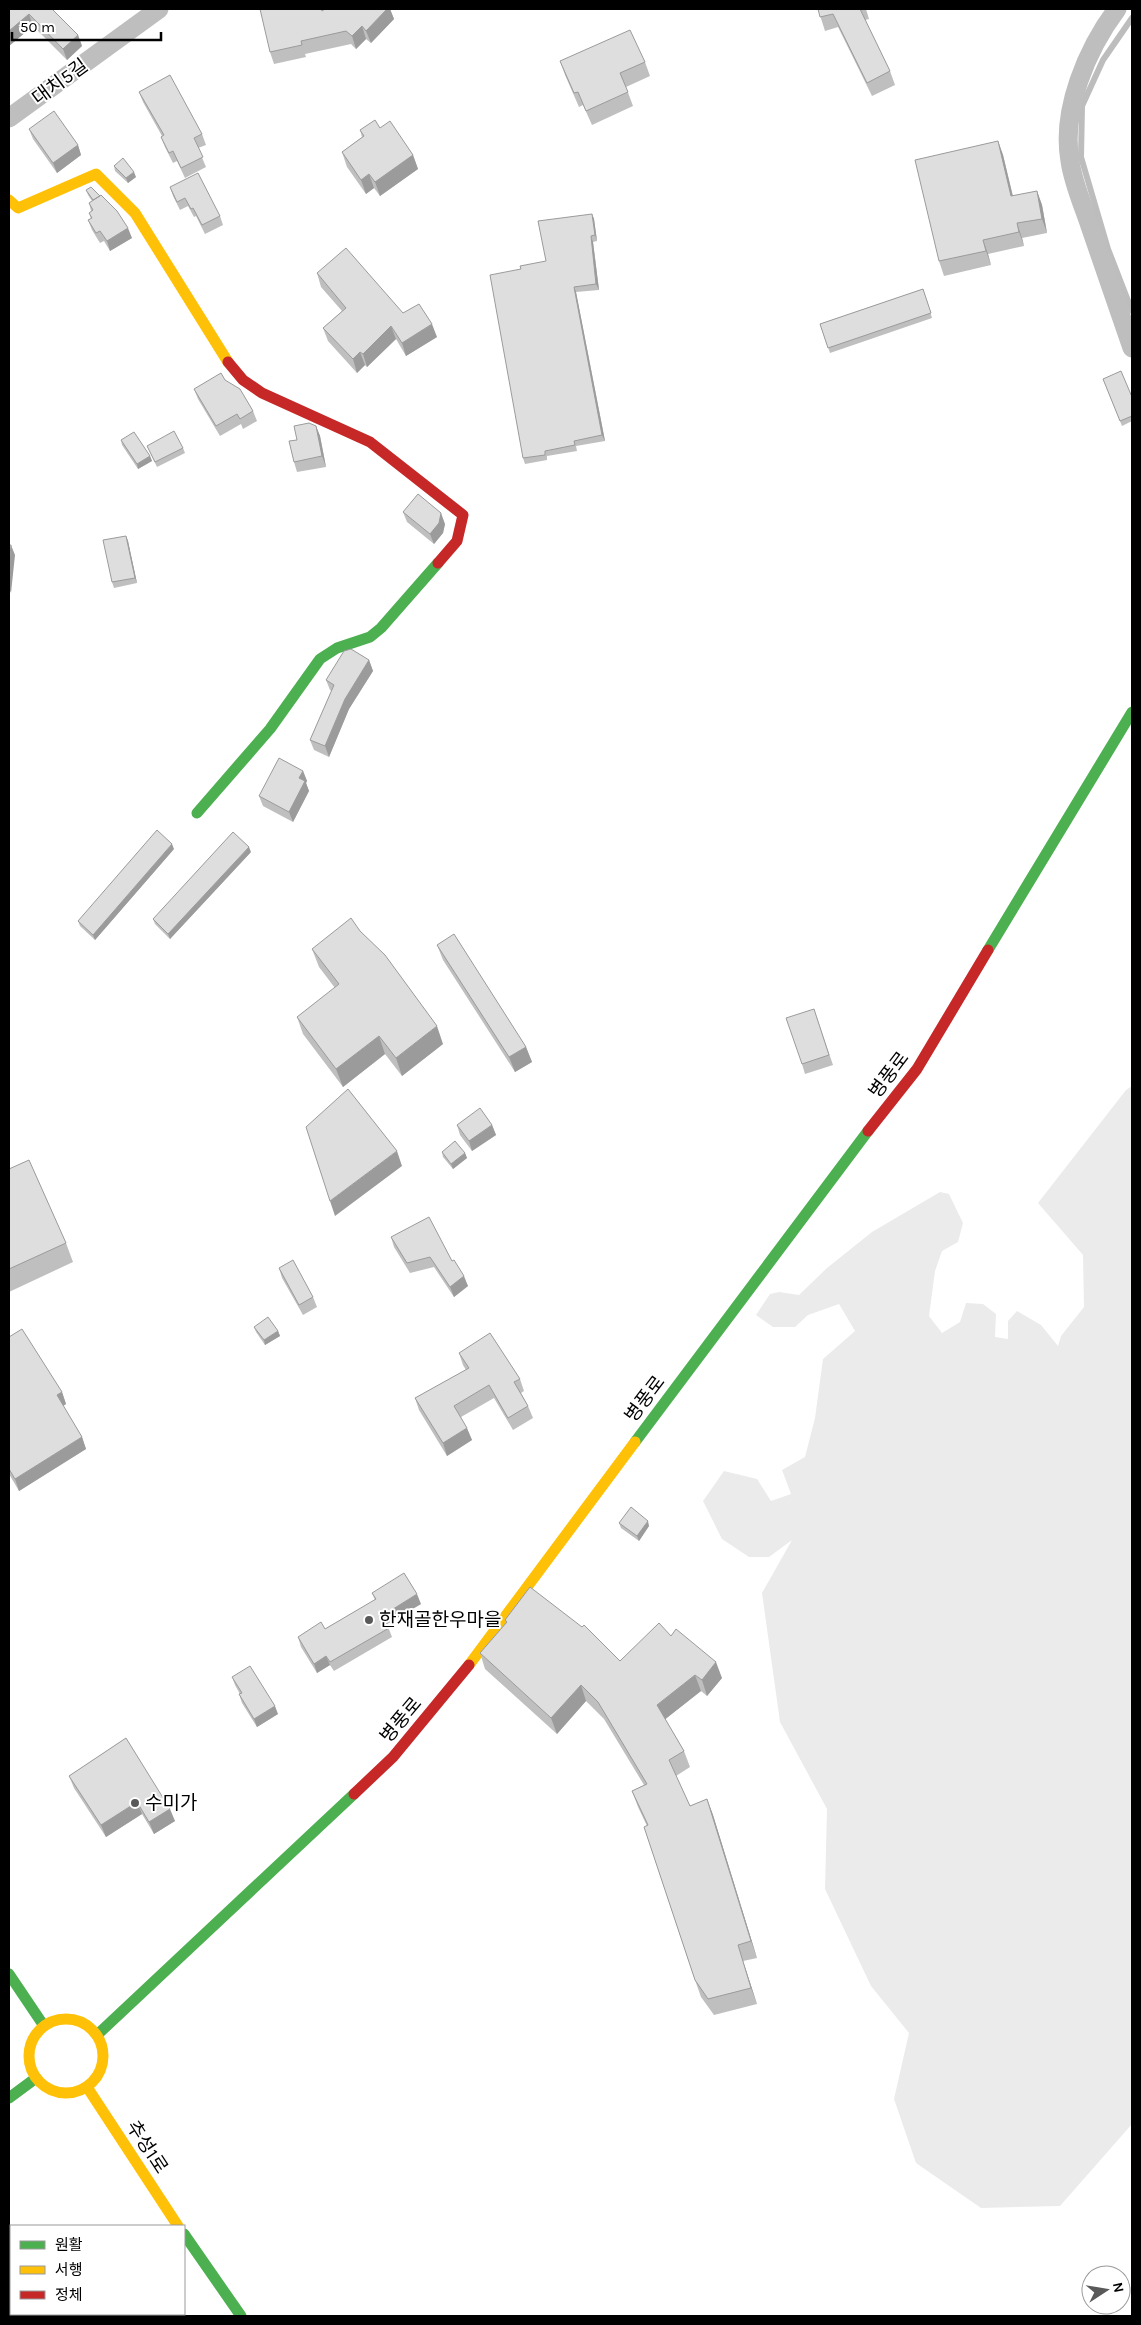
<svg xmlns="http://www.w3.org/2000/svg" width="1141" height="2325" font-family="Karla,'Noto Sans KR',sans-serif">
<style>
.green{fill:#ebebeb}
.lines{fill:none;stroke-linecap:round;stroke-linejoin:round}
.stream{stroke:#bdbdbd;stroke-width:6}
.street{stroke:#bebebe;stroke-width:19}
.fast{stroke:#4caf50;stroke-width:11}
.slow{stroke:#ffc107;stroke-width:11}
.jam{stroke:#c62828;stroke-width:11}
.wall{fill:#bfbfbf}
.shaded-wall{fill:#9b9b9b}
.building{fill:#dedede;stroke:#9b9b9b}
.poi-dot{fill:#595959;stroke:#fff;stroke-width:2}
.labels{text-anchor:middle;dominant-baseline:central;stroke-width:4;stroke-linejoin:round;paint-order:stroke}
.street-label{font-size:19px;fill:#000;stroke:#fff}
.poi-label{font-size:19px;fill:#000;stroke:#fff;text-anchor:start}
</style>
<rect width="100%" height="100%" fill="#fff"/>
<!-- green -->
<path class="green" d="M1132,1086v1038l-72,82 -79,2 -65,-45 -22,-64 15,-66 -38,-47 -46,-97 2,-80 -47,-87 -18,-129 30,-53 -23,17h-20l-27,-18 -19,-38 21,-30 33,8 14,22 20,-7 -9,-24 23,-13 10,-39 8,-59 32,-28 -16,-27 -31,11 -13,12h-22l-17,-12 14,-21 9,-2 20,3 28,-27 45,-36 68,-40 9,2 14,29 -5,19 -16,9 -7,20 -6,45 13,17 18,-11 6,-19 17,1 13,10 -1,23 13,2v-18l9,-10 24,14 17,21 3,-10 23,-29 -1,-52 -45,-52 88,-113z"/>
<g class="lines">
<!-- stream -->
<path class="stream" d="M1132,18l-29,42 -21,46 -1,51 27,92 24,62"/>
<!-- street -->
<path class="street" d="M1117,9c-30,40 -56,101 -47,152 3,22 13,44 20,65 14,41 28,82 42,122
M9,118l150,-109"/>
<!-- fast -->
<path class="fast" d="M197,813l73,-84 50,-70 17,-11 33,-11 11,-9 57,-65
M988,950l144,-238
M635,1442l233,-311
M9,1974l35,52
M97,2035l257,-241
M9,2098l27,-20
M184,2234l57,82"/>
<!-- slow -->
<path class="slow" d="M9,200l9,8 78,-34 39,39 93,149
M469,1665l166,-223
M29 2056a37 37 0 1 1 74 0a37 37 0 1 1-74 0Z
M87,2087l91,139"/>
<!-- jam -->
<path class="jam" d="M228,362l15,18 19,13 108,49 93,73 -6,26 -19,22
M868,1131l49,-62 71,-119
M354,1794l39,-37 76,-92"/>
</g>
<!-- wall -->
<path class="wall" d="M9,9h43l26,26 4,11 -15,14 -34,-34 -24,20z
M325,9h65l4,10 -23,24 -5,-4 -10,10 -5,-5 -46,10 1,3 -32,7 -4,-12z
M818,9h48l3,10 -4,1 25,51 5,14 -23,11 -34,-69 -13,4z
M560,61l85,1 5,14 -24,11 7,19 -41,19 -9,-20 -4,2 -14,-32z
M139,92l63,42 4,11 -8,3 8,19 -21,11 -8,-17 -4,2 -8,-16 -4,-10 1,-1 -19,-34z
M380,128l33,27 5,14 -38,27 -6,-8 -8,6 -19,-27 -5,-15 20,-15 -2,-7z
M29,129l49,16 3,10 -24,18 -24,-34z
M998,141l5,14 10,41 24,-5 5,14 5,28 -25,5 2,8 -36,8 3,11 -47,11 -5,-15z
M114,166l22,11 -8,6 -13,-12z
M170,187l50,29 3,9 -18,9 -9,-18 -2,1 -6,-11 -8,4 -7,-14z
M86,190l46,48 -22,13 -6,-10 -4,2 -8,-13 -4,-10 3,-1 -2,-6 2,-2 -2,-8 3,-2 -4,-6z
M592,214l2,5 3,22 -4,1 6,48 -23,2 29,149 -29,5 1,5 -30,5v4l-22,4 -2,-6 23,-197z
M317,273l86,40 34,24 -31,19 -10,-17 -29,28 -2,-2 -8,8 -29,-32 -5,-13 19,-17 -21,-24z
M923,289l9,29 -102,35 -10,-29z
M1103,379l29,18v24l-10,5z
M194,389l59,22 4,10 -14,8 -2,-5 -21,12 -22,-37z
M316,426l4,10 6,31 -29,5 -3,-10 3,-22z
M121,440l29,16 2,5 -14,8 -16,-24z
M147,446l36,2 2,5 -28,14z
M403,512l42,12 -2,9 -9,11 -27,-22z
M126,536l2,5 9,42 -23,5 -2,-6z
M369,660l4,11 -24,38 -20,48 -15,-7 -4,-10 22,-49 -2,-1 -4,-10z
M303,771l4,10 -1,2 3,8 -16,31 -30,-16 -4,-10z
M174,849l-79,91 -15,-14 -2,-5z
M251,852l-81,87 -15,-15 -2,-5z
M437,945l89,102 6,15 -17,10 -72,-112z
M312,949l131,95 -41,32 -17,-22 -42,33 -40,-53 -6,-17 38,-29 -16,-21z
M814,1009l19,56 -28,9 -3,-10z
M457,1125h35l4,10 -24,16 -12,-16z
M442,1152l23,1 2,5 -14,11 -10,-12z
M9,1169l57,74 7,19 -64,30z
M391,1237l61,24 16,25 -14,11 -20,-30 -24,6 -16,-26z
M279,1268l34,29 4,10 -14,8 -21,-37z
M254,1327l24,4 2,5 -15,9 -9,-13z
M9,1337l53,55 4,12 -3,2 19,31 4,12 -67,42 -10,-17z
M459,1353l61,26 4,12 -3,2 7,13 5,12 -20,12 -19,-32 -33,19 11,23 -25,16 -28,-46 -4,-12 51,-28 -3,-5z
M619,1523l30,3 -10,15 -18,-13z
M372,1593l49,11 -34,20 5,13 -58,34 -4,-6 -13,8 -16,-26 -3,-10 27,-8 50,-29z
M505,1620l115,41 51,-25 51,42 -15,18 -6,-5 -36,28 19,32 6,16 -14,9 14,30 17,-7 6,16 44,143 -14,3 14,43 -43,11 -13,-18 -6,-17 -48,-154 -9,-19 -6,-16 12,-6 -40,-66 -18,-18 -29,33 -72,-65 -5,-16 26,-30z
M232,1677l46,37 -21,13 -15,-24 -3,-9h1l-5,-9z
M126,1738l49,83 -21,13 -12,-20 -36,23 -32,-49 -5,-12z"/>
<!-- shaded-wall -->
<path class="shaded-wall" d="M387,9h3l4,10 -23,24 -5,-12z
M29,14l4,12 -24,20v-15z
M362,26l4,13 -10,10 -4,-13z
M78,35l4,11 -15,14 -4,-11z
M998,141l5,14 13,55 -5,-14z
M78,145l3,10 -24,18 -4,-10z
M413,155l5,14 -38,27 -5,-14z
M134,172l2,5 -8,6 -2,-5z
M369,174l5,14 -8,6 -5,-14z
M1037,191l5,14 5,28 -5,-14z
M592,214l2,5 3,22 -2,-6z
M1017,223l5,15 2,8 -5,-14z
M128,228l4,10 -22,13 -3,-10z
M591,236l2,6 6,48 -3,-6z
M983,240l5,14 3,11 -5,-14z
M574,287l2,5 29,149 -3,-6z
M432,324l5,13 -31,19 -4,-13z
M391,326l5,13 -29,28 -4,-13z
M360,352l5,13 -8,8 -4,-14z
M316,426l4,10 6,31 -4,-11z
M150,456l2,5 -14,8 -1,-5z
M441,513l4,11 -2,9 -9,11 -4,-10z
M126,536l2,5 9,42 -2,-5z
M11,545l4,10 -4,38 -2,-5v-21z
M369,660l4,11 -24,38 -20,48 -4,-11 20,-47z
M303,771l4,10 -1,2 3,8 -16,31 -4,-10 10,-34z
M172,844l2,5 -79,91 -2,-5z
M249,847l2,5 -81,87 -2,-5z
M437,1026l6,18 -41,32 -6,-18z
M379,1036l6,18 -42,33 -7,-18z
M526,1047l6,15 -17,10 -6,-15z
M492,1125l4,10 -24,16 -3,-10z
M397,1151l5,15 -67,50 -5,-15z
M465,1153l2,5 -14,11 -2,-5z
M464,1276l4,10 -14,11 -4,-10z
M278,1331l2,5 -15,9 -1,-5z
M62,1392l4,12 -5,3 -4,-12z
M467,1428l5,12 -25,16 -4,-13z
M82,1437l4,12 -67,42 -4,-12z
M648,1521l1,5 -10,15 -2,-5z
M417,1594l4,10 -36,21 -3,-9z
M326,1656l4,9 -13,8 -3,-9z
M716,1662l6,16 -15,18 -5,-16z
M695,1675l6,16 -38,30 -6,-16z
M581,1685l5,16 -29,33 -6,-16z
M275,1706l3,8 -21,13 -3,-8z
M707,1799l6,16 44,143 -6,-17z
M137,1802l5,12 -36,23 -5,-12z
M170,1809l5,12 -21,13 -5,-12z
M738,1945l5,16 14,43 -6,-16z"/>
<!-- building -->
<path class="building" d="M9,9h43l26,26 -15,14 -34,-35 -20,17z
M260,9h61l1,2 3,-2h62l-21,22 -4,-5 -10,10 -6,-5 -45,10 1,4 -32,7z
M818,9h42l30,62 -23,12 -34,-69 -13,3z
M630,30l15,32 -25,11 8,19 -42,19 -8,-19 -4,1 -14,-32z
M170,75l32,59 -8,4 9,19 -22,11 -8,-17 -4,2 -8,-16 3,-2 -25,-43z
M54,111l24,34 -25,18 -24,-34z
M375,120l5,8 10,-7 23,34 -38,27 -6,-8 -8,6 -19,-28 22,-16 -4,-6z
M998,141l13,55 26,-5 5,28 -25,4 2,9 -36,8 3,11 -47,10 -24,-101z
M123,158l11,14 -8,6 -12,-12z
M198,173l22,43 -18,9 -9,-17 -2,1 -6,-11 -8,4 -7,-15z
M91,187l9,9 -7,4 -7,-10z
M101,195l16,16 11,17 -21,13 -7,-10 -4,2 -8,-13 4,-2 -3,-5 4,-3 -4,-7z
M592,214l3,21 -4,1 5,48 -22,3 28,148 -28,6 1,4 -30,6v4l-22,3 -33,-183 31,-6 -1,-3 26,-5 -8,-40z
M346,248l57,65 16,-9 13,20 -30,19 -11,-17 -28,28 -3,-2 -7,7 -30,-31 23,-20 -29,-35z
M923,289l8,24 -103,35 -8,-24z
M1121,371l11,26v19l-12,5 -17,-42z
M221,373l4,7 15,9 13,22 -13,8 -3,-5 -21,12 -22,-37z
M309,423l7,3 6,30 -28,6 -5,-21 8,-1 -3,-14z
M174,431l9,17 -28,14 -8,-16z
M134,432l16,24 -13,8 -16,-24z
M418,494l23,19 -2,10 -9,11 -27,-22z
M126,536l9,42 -23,4 -9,-42z
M9,545h2l-2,22z
M351,649l18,11 -24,39 -20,47 -15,-6 24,-55 -8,-5 18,-29z
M279,758l24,13 -4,7 6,3 -16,31 -30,-16z
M157,830l15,14 -79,91 -15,-14z
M233,832l16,15 -81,87 -15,-15z
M351,918l9,13 25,24 52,71 -41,32 -17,-22 -43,33 -39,-52 42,-33 -27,-35z
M454,934l72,113 -17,10 -72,-112z
M814,1009l15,46 -27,9 -16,-46z
M348,1089l49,62 -67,50 -24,-74z
M480,1108l12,17 -23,16 -12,-16z
M455,1141l10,12 -14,11 -9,-12z
M29,1160l37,83 -57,26v-100z
M429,1217l23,44 2,-1 10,16 -14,11 -20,-30 -23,6 -16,-26z
M293,1260l20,37 -14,8 -20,-37z
M268,1317l10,14 -14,9 -10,-13z
M22,1329l40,63 -5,3 25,42 -67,42 -6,-10v-132z
M490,1333l30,46 -6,3 14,24 -20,12 -19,-33 -35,21 13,22 -24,15 -28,-45 54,-30 -10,-15z
M631,1507l17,14 -11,15 -18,-13z
M404,1573l13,21 -35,22 7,12 -59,34 -4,-6 -12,8 -16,-27 23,-15 4,7 51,-30 -4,-6z
M530,1587l52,40 2,-2 36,36 39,-38 12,13 5,-7 40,33 -14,18 -7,-5 -38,30 27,46 -15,9 21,46 17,-7 44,142 -13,4 13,43 -43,11 -13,-19 -51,-153 4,-2 -16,-34 15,-7 -49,-82 -17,-17 -30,33 -71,-65 27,-31 -2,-2z
M250,1666l25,40 -21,13 -15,-25 3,-1 -10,-16z
M126,1738l44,71 -21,13 -12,-20 -36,23 -32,-49z"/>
<!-- markers -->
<g class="poi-dot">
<circle cx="369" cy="1620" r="5"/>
<circle cx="135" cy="1803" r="5"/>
</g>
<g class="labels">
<!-- street labels -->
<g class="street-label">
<text transform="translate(60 82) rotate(-36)">대치5길</text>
<text transform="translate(889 1075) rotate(-53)">병풍로</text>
<text transform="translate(645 1399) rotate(-53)">병풍로</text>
<text transform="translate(401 1720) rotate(-50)">병풍로</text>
<text transform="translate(147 2147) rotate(57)">추성1로</text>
</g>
<!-- poi labels -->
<g class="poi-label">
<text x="379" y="1620">한재골한우마을</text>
<text x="145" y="1803">수미가</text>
</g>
</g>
<!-- border -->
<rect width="1141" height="2325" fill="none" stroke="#000000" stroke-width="20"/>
<!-- legend -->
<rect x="10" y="2225" width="175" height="90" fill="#ffffff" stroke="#999999"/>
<rect x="20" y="2241" width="25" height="8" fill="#4caf50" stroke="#999999"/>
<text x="55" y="2250" font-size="15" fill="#000000">원활</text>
<rect x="20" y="2266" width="25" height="8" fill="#ffc107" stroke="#999999"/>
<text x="55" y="2275" font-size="15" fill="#000000">서행</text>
<rect x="20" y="2291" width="25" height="8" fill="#c62828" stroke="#999999"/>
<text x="55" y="2300" font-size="15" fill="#000000">정체</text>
<!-- north arrow -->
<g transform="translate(1106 2290) rotate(78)"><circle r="24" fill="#ffffff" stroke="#999999"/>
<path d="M0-4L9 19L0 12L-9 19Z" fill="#595959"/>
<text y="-8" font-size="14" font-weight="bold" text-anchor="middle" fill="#000000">N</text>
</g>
<!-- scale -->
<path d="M12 32v8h149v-8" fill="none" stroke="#000000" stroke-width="2.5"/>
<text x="20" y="32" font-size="15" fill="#000000" stroke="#ffffff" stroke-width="4" paint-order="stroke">50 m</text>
</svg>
